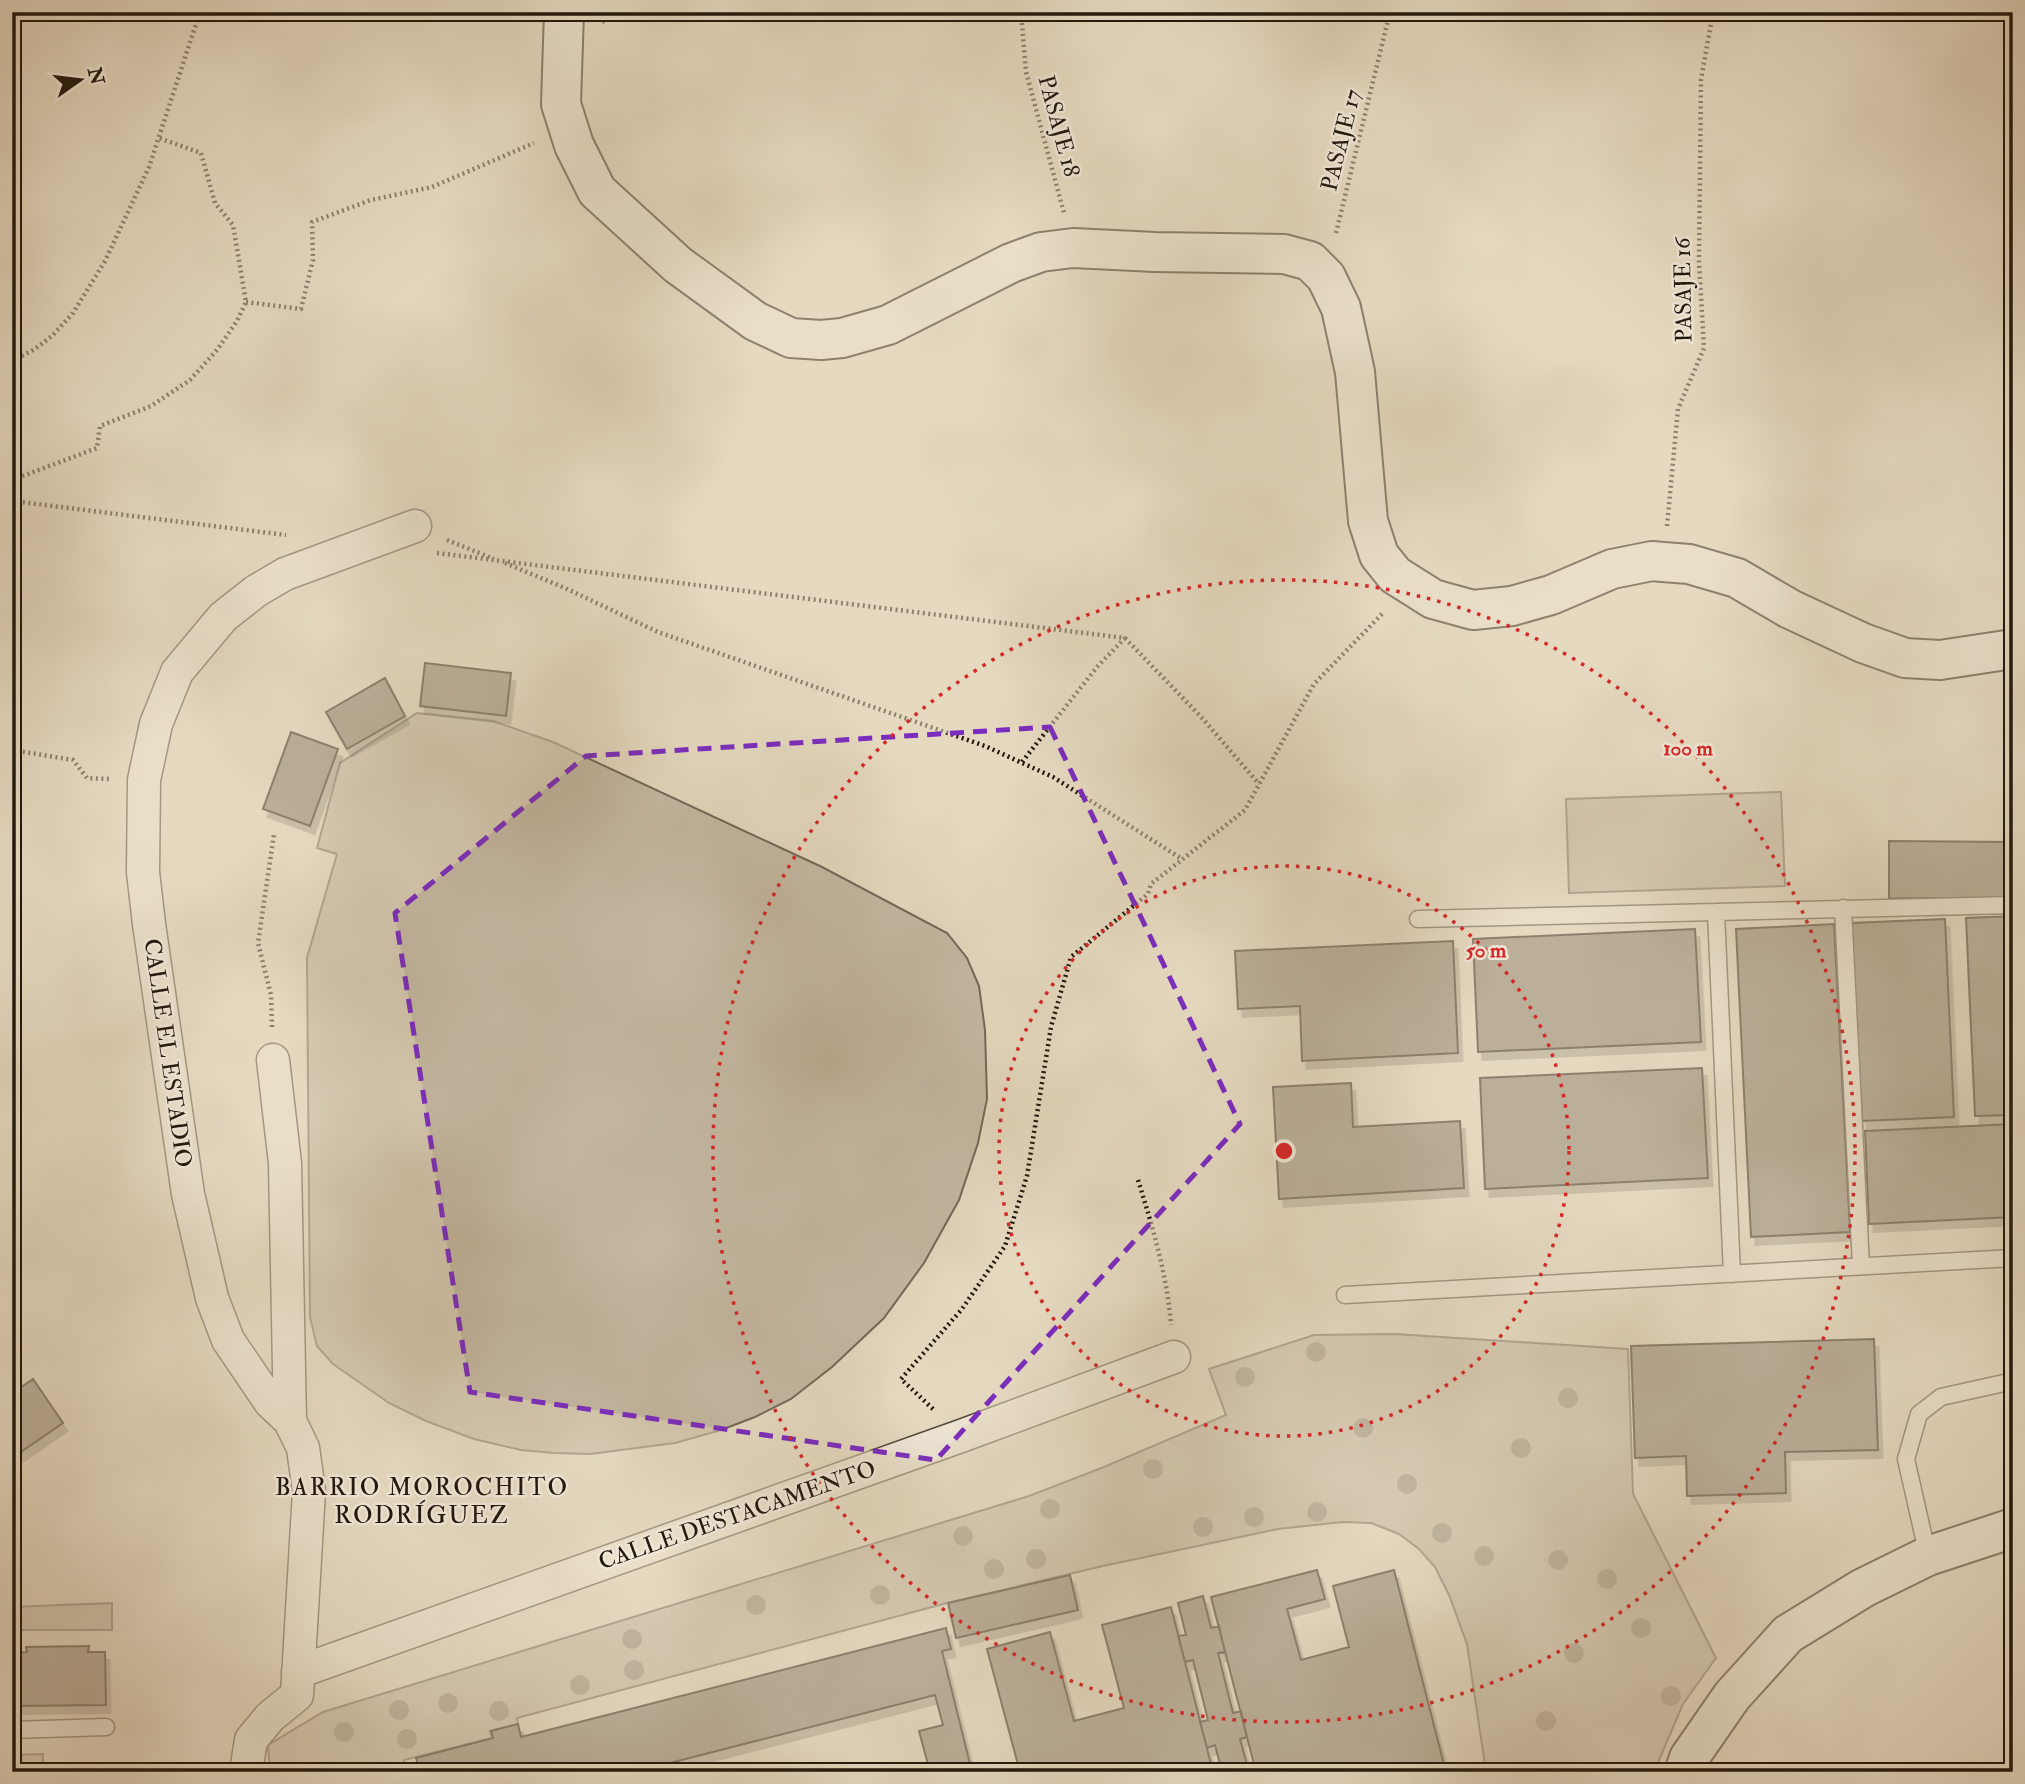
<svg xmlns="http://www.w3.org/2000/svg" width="2025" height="1784" font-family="'IM FELL Double Pica',serif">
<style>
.green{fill:#c4b8a2;stroke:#736858;stroke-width:2}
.building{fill:#877c6a;stroke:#22180d;stroke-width:2;filter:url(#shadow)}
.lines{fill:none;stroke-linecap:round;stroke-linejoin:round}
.service-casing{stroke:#53483a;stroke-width:19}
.minor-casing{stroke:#53483a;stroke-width:35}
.secondary-casing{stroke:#22180d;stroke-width:42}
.path{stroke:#22180d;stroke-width:4.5;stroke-dasharray:2 3.5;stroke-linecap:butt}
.service{stroke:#eee6d6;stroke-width:16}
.minor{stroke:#eee6d6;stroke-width:32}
.secondary{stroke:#eee6d6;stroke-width:38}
.tree{fill:#958976}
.marked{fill:none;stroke:#7b2cbf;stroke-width:5;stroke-dasharray:14 9;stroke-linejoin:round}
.ring{fill:none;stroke:#d62828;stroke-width:3.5;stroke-dasharray:3.5 7}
.labels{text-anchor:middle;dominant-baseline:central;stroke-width:5;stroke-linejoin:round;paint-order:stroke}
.street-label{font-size:23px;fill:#22180d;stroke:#eee6d6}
.neighbourhood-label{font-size:24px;letter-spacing:2px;fill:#22180d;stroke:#eee6d6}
.centre{fill:#d62828;stroke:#eee6d6;stroke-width:3.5}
.ring-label{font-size:21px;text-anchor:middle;font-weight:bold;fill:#d62828;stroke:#eee6d6;stroke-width:5;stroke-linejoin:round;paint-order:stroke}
</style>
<defs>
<filter id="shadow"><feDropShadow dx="4.5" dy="8" stdDeviation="0" flood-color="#0004"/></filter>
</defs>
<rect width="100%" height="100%" fill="#e5d9c0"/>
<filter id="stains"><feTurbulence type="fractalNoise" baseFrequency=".00286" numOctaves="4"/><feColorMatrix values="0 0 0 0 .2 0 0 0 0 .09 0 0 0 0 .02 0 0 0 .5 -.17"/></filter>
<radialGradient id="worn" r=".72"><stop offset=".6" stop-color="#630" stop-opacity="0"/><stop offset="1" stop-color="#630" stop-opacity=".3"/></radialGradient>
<!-- green -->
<path class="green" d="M417,713l76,8 60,21 269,125 125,66 20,25 12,28 6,44 2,69 -9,44 -19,57 -35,63 -40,55 -52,49 -41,32 -36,18 -34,13 -46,13 -85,11 -36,-1 -33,-3 -47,-11 -48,-18 -37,-18 -56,-39 -16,-18 -7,-29 -3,-359 30,-104 -20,-6 23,-85z
M1781,792l4,94 -216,7 -3,-94z
M1395,1334l233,15 5,145 83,164 -33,46 -29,68h-168l-19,-128 -18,-49 -14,-28 -16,-18 -20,-15 -28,-11 -29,-1 -64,7 -175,37 -156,37 -430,115 1,6 -28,7 2,7 -88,22 -1,12h-133l-2,-27 55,-33 706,-216 75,-29 122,-52 -17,-46 105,-34z
M112,1603v27h-100v-23z
M43,1754v18h-31v-17z"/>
<!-- building -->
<path class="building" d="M425,663l86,10 -5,43 -86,-10z
M385,678l20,38 -58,33 -21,-37z
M291,732l47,17 -28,77 -47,-17z
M1889,841l124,1v57l-124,-1z
M2013,916v199l-38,1 -9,-198z
M1945,919l9,198 -92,4 -11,-198z
M1834,924l16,308 -99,5 -15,-308z
M1695,929l6,113 -223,10 -5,-113z
M1453,941l5,112 -156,8 -2,-55 -62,3 -3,-58z
M1702,1068l6,110 -223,11 -5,-111z
M1351,1083l2,44 107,-6 4,67 -185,11 -6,-112z
M2013,1124v93l-144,7 -4,-93z
M1874,1339l4,111 -93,2 1,41 -99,3 -1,-40 -51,2 -4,-112z
M33,1379l30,44 -51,35v-72l4,-3 4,5z
M1317,1570l8,29 -38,10 14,51 48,-13 -16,-61 61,-16 52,202h-190l-45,-175z
M1070,1575l8,35 -122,28 -8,-35z
M1203,1596l8,32 8,-2 6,26 -7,1 15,60 8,-2 6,26 -7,2 9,33h-27l-7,-27 -8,3 -7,-26 8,-2 -15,-60 -8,2 -7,-26 8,-1 -8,-32z
M1171,1607l42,165h-193l-33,-123 63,-17 24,89 50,-13 -22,-83z
M946,1628l5,21 -9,2 30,121h-42l-11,-41 24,-6 -8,-30 -300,77h-215l-4,-14 77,-20 -2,-7 27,-7 3,13z
M89,1646l-1,6h17l1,53 -94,1v-53l15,-1 -1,-5z"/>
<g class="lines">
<defs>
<path id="service" d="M1843,908l18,358
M1716,912l16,362
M1418,919l595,-14
M1345,1295l668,-37
M1928,1556l-22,-97 13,-45 22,-17 72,-16
M12,1730l94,-3"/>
<path id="minor" d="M273,1060l12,103 5,258
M298,1672l663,-236 213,-79
M246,1772l5,-32 19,-23 27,-22 12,-204 -6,-43 -13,-27 -20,-19 -42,-62 -16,-42 -24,-104 -39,-270 -6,-52 1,-92 12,-56 21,-52 46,-55 33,-26 29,-17 130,-48"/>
<path id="secondary" d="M564,12l-3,92 13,41 23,46 81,74 77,56 36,17 30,2 21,-2 46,-13 123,-62 30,-11 32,-4 82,4 129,2 26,7 16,16 15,31 14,64 13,149 11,34 16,20 38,24 40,11 39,-4 39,-11 61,-26 40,-8 11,1 26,2 48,14 53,31 73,34 42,15 35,2 73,-11
M1684,1772l5,-14 43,-62 56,-62 75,-46 65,-32 85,-28"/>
</defs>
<!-- service casing -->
<use href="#service" class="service-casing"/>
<!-- minor casing -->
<use href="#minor" class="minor-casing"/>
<!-- secondary casing -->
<use href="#secondary" class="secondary-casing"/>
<!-- path -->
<path class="path" d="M1021,12l5,60 38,141
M602,22l18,-10
M1336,233l54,-221
M246,302l55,7 12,-49 -1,-38 59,-22 61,-13 102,-44
M12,361l23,-12 17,-13 21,-23 32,-52 44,-94 51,-155
M12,480l85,-32 3,-22 51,-20 39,-26 27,-30 20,-29 9,-19 -13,-77 -18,-22 -14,-50 -42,-15
M12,501l274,34
M1667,526l11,-117 26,-61 -5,-86 2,-182 12,-68
M447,540l47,19
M437,553l688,85 -28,29 -75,95
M505,563l60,25 93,44 327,114 68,31 129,82
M1125,638l78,81 56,65
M12,750l61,10 14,18 23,1
M272,1027l-1,-32 -13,-52 16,-109
M1138,1180c15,48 29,95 33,145
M933,1409l-32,-30 61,-70 43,-63 22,-70 24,-149 20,-70 77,-63 3,-10 94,-74 69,-126 69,-71"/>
<!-- service -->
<use href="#service" class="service"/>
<!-- minor -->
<use href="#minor" class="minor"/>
<!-- secondary -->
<use href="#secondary" class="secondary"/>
</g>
<!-- trees -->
<g class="tree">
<circle cx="1316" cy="1352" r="10"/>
<circle cx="1245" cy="1377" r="10"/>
<circle cx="1568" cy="1398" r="10"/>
<circle cx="1363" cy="1428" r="10"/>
<circle cx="1521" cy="1448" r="10"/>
<circle cx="1153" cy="1469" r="10"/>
<circle cx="1407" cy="1484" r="10"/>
<circle cx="1050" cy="1509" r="10"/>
<circle cx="1317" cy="1512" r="10"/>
<circle cx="1254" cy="1517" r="10"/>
<circle cx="1203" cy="1527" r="10"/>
<circle cx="1442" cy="1533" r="10"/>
<circle cx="963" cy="1536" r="10"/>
<circle cx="1484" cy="1556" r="10"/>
<circle cx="1036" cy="1559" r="10"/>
<circle cx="1558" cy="1560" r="10"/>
<circle cx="994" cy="1569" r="10"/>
<circle cx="1607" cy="1579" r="10"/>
<circle cx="880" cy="1595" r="10"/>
<circle cx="756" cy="1605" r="10"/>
<circle cx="1641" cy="1628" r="10"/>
<circle cx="632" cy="1639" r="10"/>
<circle cx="1574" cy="1653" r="10"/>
<circle cx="634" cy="1670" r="10"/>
<circle cx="580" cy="1685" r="10"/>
<circle cx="1671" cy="1696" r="10"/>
<circle cx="448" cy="1703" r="10"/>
<circle cx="399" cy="1710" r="10"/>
<circle cx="499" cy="1711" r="10"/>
<circle cx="1546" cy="1721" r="10"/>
<circle cx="344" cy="1732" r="10"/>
<circle cx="407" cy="1739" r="10"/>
</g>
<!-- marked area -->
<path d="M0 0H2025V1784H0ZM1050,727l190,397 -304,336 -466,-68 -75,-479 191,-157z" fill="#e5d9c0" fill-opacity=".55" fill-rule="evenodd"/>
<path class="marked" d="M1050,727l190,397 -304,336 -466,-68 -75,-479 191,-157z"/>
<!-- distance rings -->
<g class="ring">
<circle cx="1284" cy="1151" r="285"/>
<circle cx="1284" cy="1151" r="571"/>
</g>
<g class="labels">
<!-- street labels -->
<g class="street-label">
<text transform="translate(1059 126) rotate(75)">PASAJE 18</text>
<text transform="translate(1341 140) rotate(-76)">PASAJE 17</text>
<text transform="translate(1683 290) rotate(-91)">PASAJE 16</text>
<text transform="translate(168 1053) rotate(82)">CALLE EL ESTADIO</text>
<text transform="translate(737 1515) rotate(-19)">CALLE DESTACAMENTO</text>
</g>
<!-- neighbourhood labels -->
<g class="neighbourhood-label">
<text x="422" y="1487">BARRIO MOROCHITO<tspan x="422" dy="28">RODRÍGUEZ</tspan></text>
</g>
</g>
<circle cx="1284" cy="1151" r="10" class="centre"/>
<g class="ring-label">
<text x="1688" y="755">100 m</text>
<text x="1486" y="957">50 m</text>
</g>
<!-- margin -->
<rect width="2025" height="1784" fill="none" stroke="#e5d9c0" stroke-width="42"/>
<rect x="14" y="14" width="1997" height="1756" fill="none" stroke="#22180d" stroke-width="3.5"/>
<rect x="21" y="21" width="1983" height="1742" fill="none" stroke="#22180d" stroke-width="2"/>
<!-- north arrow -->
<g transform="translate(80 80) rotate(76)" stroke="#eee6d6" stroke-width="5" paint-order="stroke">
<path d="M0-5L12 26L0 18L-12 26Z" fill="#22180d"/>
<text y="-10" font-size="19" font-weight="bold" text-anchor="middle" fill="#22180d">N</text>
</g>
<rect width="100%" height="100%" filter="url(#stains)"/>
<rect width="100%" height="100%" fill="url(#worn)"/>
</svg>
